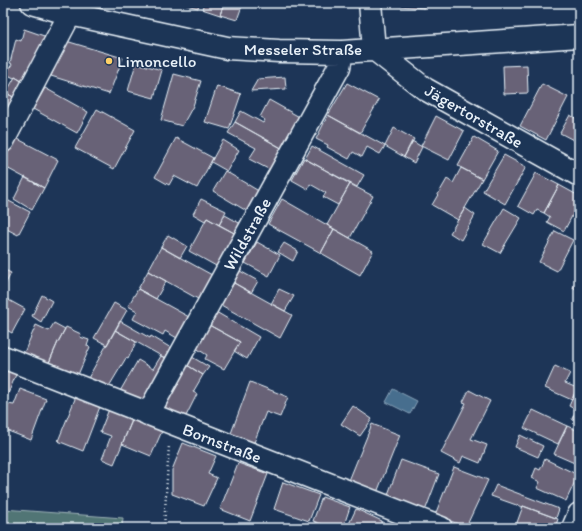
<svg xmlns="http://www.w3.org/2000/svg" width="582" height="531" font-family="Itim,sans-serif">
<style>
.green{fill:#517475;stroke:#9cb2b6}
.water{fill:#466e8e;stroke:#87a2b8}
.building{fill:#686277;stroke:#e8f1f8}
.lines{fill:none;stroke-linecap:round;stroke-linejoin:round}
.minor-casing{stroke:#e8f1f8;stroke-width:25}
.path{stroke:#e8f1f8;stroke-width:2.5;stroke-dasharray:1 3;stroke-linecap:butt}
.minor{stroke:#1d3557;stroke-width:22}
.poi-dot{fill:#ffd166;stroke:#1d3557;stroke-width:1.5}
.labels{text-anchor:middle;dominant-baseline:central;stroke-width:3;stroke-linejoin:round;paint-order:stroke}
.street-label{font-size:17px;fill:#e8f1f8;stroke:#1d3557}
.poi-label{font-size:17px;fill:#e8f1f8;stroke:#1d3557;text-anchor:start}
</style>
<rect width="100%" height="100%" fill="#1d3557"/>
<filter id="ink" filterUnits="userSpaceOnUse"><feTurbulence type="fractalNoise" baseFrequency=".025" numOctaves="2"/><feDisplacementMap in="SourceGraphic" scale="8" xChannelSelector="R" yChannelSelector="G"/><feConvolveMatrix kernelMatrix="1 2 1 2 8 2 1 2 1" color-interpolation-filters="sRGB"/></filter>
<g filter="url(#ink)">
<!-- green -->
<path class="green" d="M3,509l120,9 -1,10h-119z"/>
<!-- water -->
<path class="water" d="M393,389l24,12 -7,13 -24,-12z"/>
<!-- building -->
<path class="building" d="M179,3h20l-1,5z
M204,3h20l-4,12 -18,-6z
M224,3h19l-6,17 -17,-5z
M386,3h39v5l-39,-3z
M498,3h27v2l-27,1z
M24,29l26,9 -25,45 -10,-6 -1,1 -8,-4 6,-10 -2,-1 6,-24 5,2z
M66,41l57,17 -14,36 -58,-18z
M136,63l26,7 -8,28 -26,-7z
M527,65l1,28 -24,1 -1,-28z
M174,74l27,7 -8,25 -11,20 -21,-6z
M15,77l10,6 -10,15 -9,-5z
M285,77l1,12 -35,2 7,-12z
M347,83l32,17 -19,33 -32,-18z
M542,84l26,13 -22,43 -26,-14z
M217,86l24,8 -12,35 -24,-7z
M45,88l43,24 -11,21 -44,-24z
M3,91l12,7 -10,19 -2,-1z
M269,100l34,19 -18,31 -50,-28 6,-11 22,12 2,-3 -5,-3z
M97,109l38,21 -21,39 -39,-21z
M328,115l57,31 -5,8 -13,-7 -5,10 -9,-5 -4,7 -22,-12 1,-2 -12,-6z
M570,115l7,4 2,-4v28l-19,-10z
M436,116l28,15 -15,29 -28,-14z
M235,122l50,28 -11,22 -25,-13 7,-11 -28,-15z
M394,128l20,11 -10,18 -19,-11z
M474,137l24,14 -16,28 -24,-13z
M16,138l42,22 -14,28 -41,-22v-5z
M176,138l37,20 -16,30 -23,-12 -5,9 -14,-8z
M223,140l16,10 -12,21 -16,-9z
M412,141l10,6 -8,16 -10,-6z
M312,146l52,29 -7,12 -52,-28z
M504,155l22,12 -21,37 -22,-13z
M304,158l46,26 -12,21 -15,-8 3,-4 -16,-9 -2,5 -16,-9z
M461,168l21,11 -24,41 -26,-15 15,-26 6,4z
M225,171l37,22 -12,20 -37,-22z
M536,173l23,12 -15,28 -7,-3 -3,5 -16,-9z
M25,177l19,11 -12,22 -18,-11z
M350,184l23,12 -23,42 -23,-13z
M559,185l20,11v7l-15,28 -17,-9 3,-5 -6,-4z
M3,198l27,14 -12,23 -15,-8z
M201,199l25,12 -7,14 -12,-7 -2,3 -12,-7z
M282,199l52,30 -13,24 -53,-29z
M465,208l10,7 -14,25 -11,-7z
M504,208l17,10 -21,35 -17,-9z
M225,215l16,9 -5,10 -17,-9z
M207,218l29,16 -18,33 -29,-16z
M334,229l39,22 -13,24 -39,-22z
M555,231l18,9 -16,31 -18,-9z
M168,235l19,11 -7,12 -19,-11z
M257,242l23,13 -11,21 -24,-13z
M284,243l14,8 -5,10 -15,-9z
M161,247l51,28 -14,24 -50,-28z
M3,269l8,4 -8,16z
M148,271l18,10 -10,18 -18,-10z
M240,271l18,10 -7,12 -17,-10z
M579,276v15l-6,-3z
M234,283l58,32 -12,23 -59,-33z
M138,289l51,28 -12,21 -12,-7 -2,4 -30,-16 4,-8 -9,-5z
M279,289l15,7 -9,15 -14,-7z
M42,295l10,6 -11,21 -9,-6z
M3,297l22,12 -13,24 -9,-5z
M114,303l13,7 -20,35 -13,-7z
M216,312l43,25 -12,22 -13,-8 6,-9 -31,-17z
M120,321l30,17 1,-2 20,12 -6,10 -50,-28z
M54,323l11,6 -7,13 -10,23 -25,-10 13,-30 13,6z
M209,325l31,17 -16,27 -19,-10 2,-4 -11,-7z
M66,327l15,7 -1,3 9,3 -2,6 3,1 -13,30 -29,-12 10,-23z
M115,330l21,12 -8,17 -2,-1 -18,30 -21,-8z
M161,356l6,3 -24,43 -24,-9 19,-33 15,9z
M192,357l17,10 -6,8 -16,-10z
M187,365l16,10 -10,17 4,2 -12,24 -23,-8z
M555,366l15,7 -5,10 12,5 -5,12 -27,-12z
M3,367l14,5 -14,34z
M250,382l38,15 -8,20 -14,-5 -13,33 -23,-9z
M577,388l2,1v33l-7,-3 4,-9 -7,-4z
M20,389l26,10 -15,41 -28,-11v-11l5,-14 6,1z
M469,390l21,11 -19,38 16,6 -7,18 -17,-7 -3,7 -19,-10 25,-50 -3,-1z
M77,394l24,10 -18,47 -25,-10z
M353,406l19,13 -12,17 -19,-12z
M109,409l24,9 -19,46 -12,-5 9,-23 -11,-4z
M533,410l34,16 -9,18 -34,-16z
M133,418l29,13 -11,25 -29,-12z
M372,424l28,11 -24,60 -28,-12z
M567,426l12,5v34l-25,-11z
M520,435l23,11 -5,11 -23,-10z
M183,443l33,13 -8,18 9,4 -13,28 -32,-12v-24z
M545,459l33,16 -12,26 -29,-13 3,-6 -8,-4 4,-10 4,2z
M401,460l38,14 -14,37 -38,-14z
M238,463l30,11 -18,47 -30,-12z
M454,467l34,13 -22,47 -31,-12z
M283,482l36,13 -10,26 -35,-12z
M496,485l63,24 -3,9 -33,-12 -1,1 -31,-11z
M322,497l28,10 -7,21h-12l-18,-7z
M523,506l35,13 -3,9h-40z
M356,509l26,12 -3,7h-32z
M392,523l14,5h-15z"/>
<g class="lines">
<defs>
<path id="minor" d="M32,3l38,11 157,34 52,3 63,1 237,-16
M370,3l4,46
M374,49l51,40 154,86
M3,141l67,-127
M3,357l438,171
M148,414l191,-347 3,-15
M573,528l6,-14"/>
</defs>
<!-- minor casing -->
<use href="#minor" class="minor-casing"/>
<!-- path -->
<path class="path" d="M164,528l5,-83"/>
<!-- minor -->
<use href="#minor" class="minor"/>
</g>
</g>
<!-- markers -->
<circle class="poi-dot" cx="109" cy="61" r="4"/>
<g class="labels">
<!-- street labels -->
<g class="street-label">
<text x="303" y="49">Messeler Straße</text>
<text transform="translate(474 116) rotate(30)">Jägertorstraße</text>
<text transform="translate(247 234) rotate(-61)">Wildstraße</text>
<text transform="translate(222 443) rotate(21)">Bornstraße</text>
</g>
<!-- poi labels -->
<g class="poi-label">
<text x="117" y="61">Limoncello</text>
</g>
</g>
<!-- margin -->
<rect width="582" height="531" fill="none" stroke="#1d3557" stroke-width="16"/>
<rect x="8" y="8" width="566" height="515" fill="none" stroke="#e8f1f8" stroke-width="1.5" filter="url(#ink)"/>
</svg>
